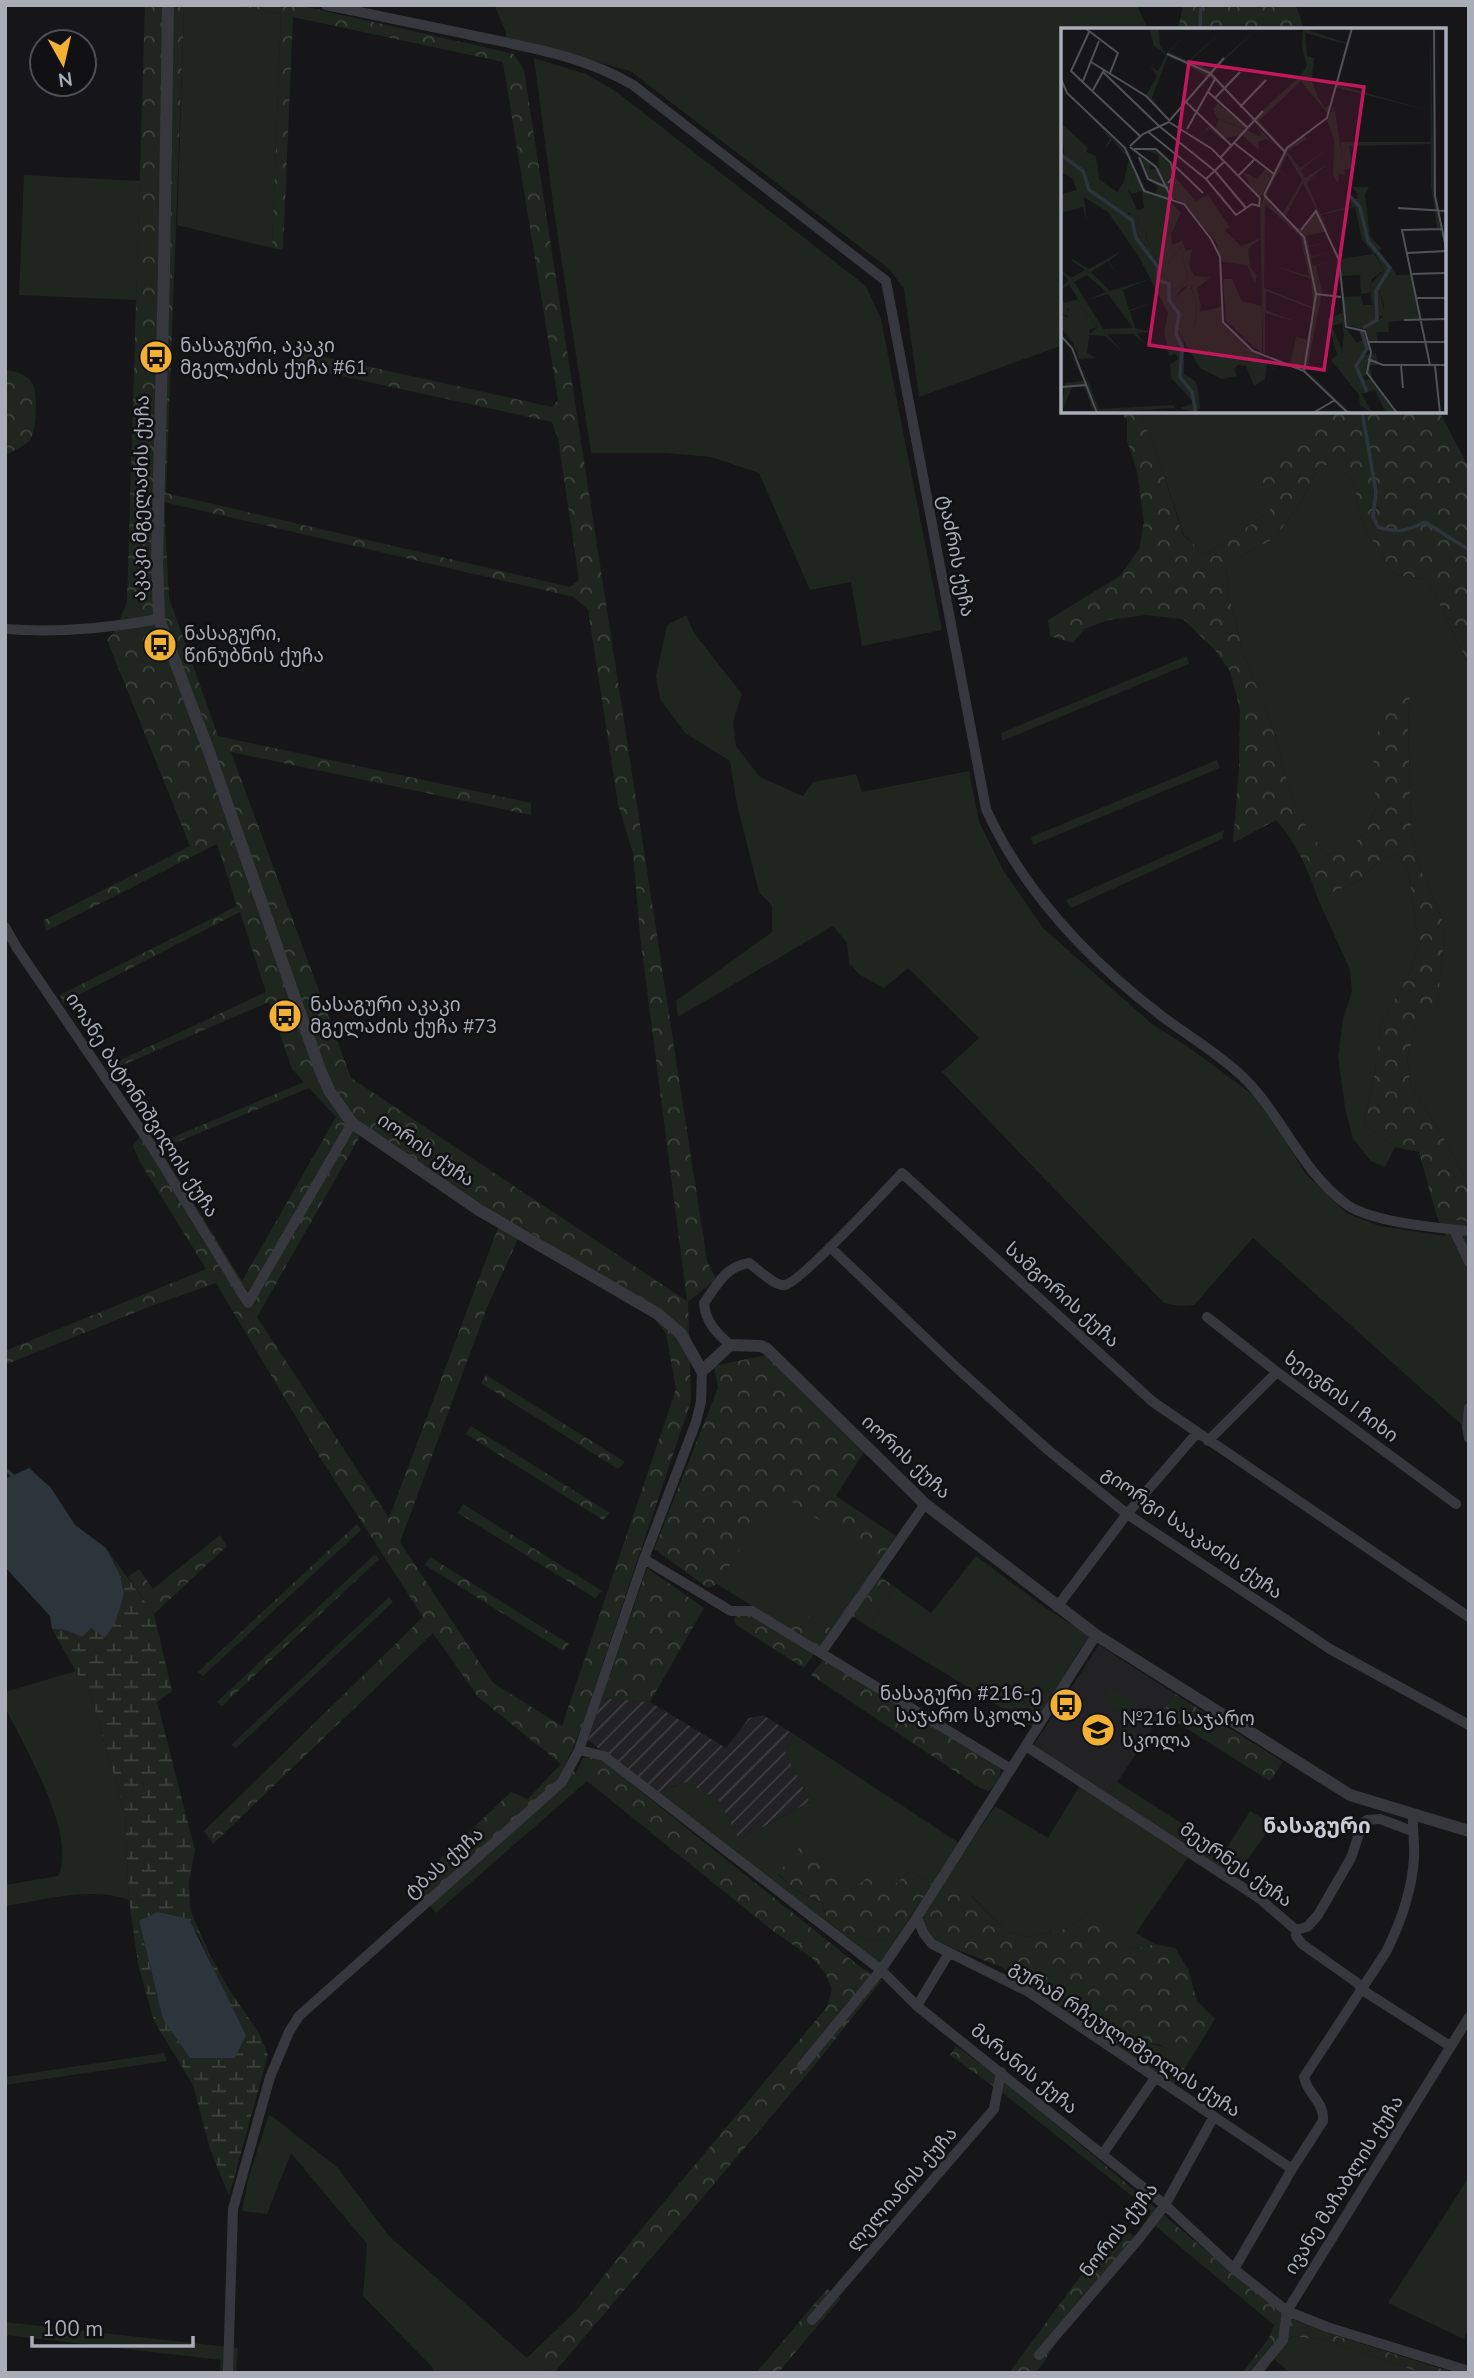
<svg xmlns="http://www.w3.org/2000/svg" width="1474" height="2378" font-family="'Nunito Sans','Noto Sans Georgian',sans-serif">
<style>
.built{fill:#222225}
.industrial{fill:url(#industrial-furrows)}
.green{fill:#1e261f}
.forest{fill:url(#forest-crowns);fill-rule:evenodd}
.wetland{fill:url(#wetland-marsh);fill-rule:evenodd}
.water{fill:#2c353c}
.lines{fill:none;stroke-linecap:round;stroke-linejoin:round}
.stream{stroke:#2c353c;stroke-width:3.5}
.minor{stroke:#37383d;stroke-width:10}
.tertiary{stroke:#37383d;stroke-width:12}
.labels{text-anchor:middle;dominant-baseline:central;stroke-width:5;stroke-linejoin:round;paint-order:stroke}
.poi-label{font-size:19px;fill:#a8adb8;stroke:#111113;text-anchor:start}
.street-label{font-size:19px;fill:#a8adb8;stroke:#111113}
.neighbourhood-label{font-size:21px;font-weight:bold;fill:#c9ccd4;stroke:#111113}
.inset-river{fill:none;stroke:#2c353c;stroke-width:3.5}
.inset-road{fill:none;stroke:#505258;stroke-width:2}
.view{fill:#c2185b;fill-opacity:0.15;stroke:#c2185b;stroke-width:3.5}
.inset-edge{fill:none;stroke:#a8adb8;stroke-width:3.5}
</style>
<defs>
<pattern id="industrial-furrows" width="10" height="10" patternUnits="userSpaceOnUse" patternTransform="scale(1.75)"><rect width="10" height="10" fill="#222225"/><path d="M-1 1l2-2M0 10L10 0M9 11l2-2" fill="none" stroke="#3f3f43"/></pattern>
<pattern id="forest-crowns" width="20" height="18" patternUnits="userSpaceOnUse" patternTransform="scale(1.75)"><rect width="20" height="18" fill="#1e261f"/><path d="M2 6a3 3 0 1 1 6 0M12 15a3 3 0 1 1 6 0" fill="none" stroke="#3c433d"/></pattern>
<pattern id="wetland-marsh" width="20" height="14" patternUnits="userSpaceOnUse" patternTransform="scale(1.75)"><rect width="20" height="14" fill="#1e261f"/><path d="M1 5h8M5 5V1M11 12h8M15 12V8" fill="none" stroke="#3c433d"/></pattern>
</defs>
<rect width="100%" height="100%" fill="#161618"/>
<!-- built -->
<path class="built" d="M1099,1645l76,49 -66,101 -76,-49z"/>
<!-- industrial -->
<path class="industrial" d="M602,1698l48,4 76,46 23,-30 14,-3 32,20 -10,16 25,51 -71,38 -62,-55 -22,9 -67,-54z"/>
<!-- green -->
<path class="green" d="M189,5h46l46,9 -9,234 -95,-23 7,-215z
M494,5h643l11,25h-85v315l-144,52 -15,-108 -15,-20 -259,-198 -124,-34v-5z
M534,58l52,16 28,16 252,196 15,33 61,311 -80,16 -11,-64 -41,8 -51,-117 -48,-16 -45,-4h-75l-37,-242z
M24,175l116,6 -4,119 -117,-5z
M1139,411h177l-6,21 -31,16 -9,62 -37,28 -28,16 -21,-19 -25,-75z
M1319,465h19l17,20 4,29 11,23 25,38 32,4 42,86v521l-28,-53 -30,-46 -4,-27 10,-38 20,-10 8,-86 -27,-63 -7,-32 -3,-107 2,-29 -34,93v20l-10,24 -19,18 -20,5 -17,-22 -17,-32 -22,-78 -28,-70 -14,-57 -3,-28 22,-16 26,-13 29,-40z
M686,615l8,18 48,61 -9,28 3,24 24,31 43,19 10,-14 43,-8 6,18 107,-21 10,51 24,48 40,58 109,96 38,24 62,46 16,18 37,61 41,40 33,13 67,10 -9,-19 32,5v200l-7,3 -209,-187 -59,67 -15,1 -15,-3 -222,-231 37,-34 -71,-70 -24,20 -24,-13 -11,-12 -2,-20 -14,-17 -155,91 -2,-16 96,-69v-26l-13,-14 -22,-87 -7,-44 -45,-28 -25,-34 -4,-23 11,-51z
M1187,656l2,8 -187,77 -1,-8z
M1217,760l3,8 -187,77 -2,-8z
M1224,830l-2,9 -151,69 -5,-8z
M1398,852l10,18 11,74 -8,26 -30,54 -4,37 -13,63 31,23 -10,20 -14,-6 -18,-22 -8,-32 -7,-50 5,-38 9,-28 -2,-21 -32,-71 44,-20 15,-17z
M778,1492l102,68 -47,70 -52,-6 -64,-40z
M976,1556l71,53 42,26 -56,92 -164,-100 26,-40 36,26z
M76,1671l16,29 33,113 4,87c-39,-14 -84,0 -124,6v-21l53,-9c20,-40 -34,-130 -53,-169v-15z
M1110,1687l31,21 -9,13 -31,-21z
M795,1735l164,108 -27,41 -22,-13 -20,18 -36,1 -76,-16 17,16 28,14c3,24 18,27 39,33 4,1 7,3 11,4 7,0 14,-2 22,-1l-15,24 -225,-170 31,-12 33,18 20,40 71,-38 -25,-51z
M1117,1782l108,69 25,-40 23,13 -38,53 -126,-82z
M1079,1787l110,69 -53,77 19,11 -22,5 -20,-6 -4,-22 -20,-8 -20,15 -39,9 -23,-5 -35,-36 -33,-7 56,-83 53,32z
M1143,2043c25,3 29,5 40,28l-9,13 -54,-36z
M164,2053l3,8 -162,24v-8z
M269,2114l68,53 52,69 138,122 22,15h-115l-2,-6 -69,-71 4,-52 -76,-91 -24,61 -25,-3 6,-32z
M1469,2177v149l-5,13 -76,-36z
M5,2322l233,26 -2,25h-16l1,-13 -216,-25z
M1291,2336l35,4 96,33h-132l-16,-14z"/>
<!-- forest -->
<path class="forest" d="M145,5h44l-5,5 -18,483 404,94 9,-7 -21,-142 -6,-16 -261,-57 2,-15 259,57 6,-7 -55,-338 -210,-45 -10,233 -11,-2 9,-234 -46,-9h63l216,49 10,16 183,1191 9,18 -28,23 3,99 -111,330 -15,35 11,7 7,-15 15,-1 261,209 23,14 -68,86 -260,307h-5l-22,-15 49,-47 57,-72 194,-232 5,-17 -6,-16 -14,-16 -39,-27 -186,-150 -151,132 -24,-27 99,-94 17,7 33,-35 -83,-67 -45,-64 -220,211 -9,-13 219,-214 -102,-158 -105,-176 -65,23 -146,59v-14l201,-82 -66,-107 -7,-16 13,-18 11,16 147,-62 -12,-13 -23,-67 -153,66 -2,-5 152,-71 -26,-80 -177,91 -3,-8 177,-89 -20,-62 -171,87 -2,-11 146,-74 -83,-206 7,-8 13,-29zM164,502l410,95 14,13 30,194 15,49 7,82 47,366 -336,-223 -120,-326 300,63v-12l-313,-67 -49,-138zM309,1088l27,29 -94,164 -82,-132zM361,1134l141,83 -113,301 -132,-201zM523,1228l117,73 26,32 10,56 -114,337 -69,-43 -93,-141 88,-237z
M1183,5h113l8,25h-126z
M5,364l1,6c11,2 24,5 28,17 3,10 3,47 -5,54 -7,7 -17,9 -24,16z
M1119,411h20l20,49 24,75 22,19 28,-16 37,-28 -11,-43 20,-19 30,-16 7,-21h123l30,57v197l-42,-86 -32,-4 -25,-38 -11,-23 -4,-29 -17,-20h-19l-16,34 -29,40 -26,13 -22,16 3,28 14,57 28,70 22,78 17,32 17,22 20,-5 19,-18 10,-24 -3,-60 13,-43 19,-18 5,8 -2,29 3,107 7,32 27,63 -8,86 -20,10 -10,38 4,27 30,46 28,53v36l-32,-5 -18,-65 -24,-5 -31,-23 12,-57 5,-43 30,-54 8,-26 -11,-74 -10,-18 -21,10 -15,17 -44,20c-10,-30 -21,-55 -42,-79l-43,23 6,-75 1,-59 -10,-38 -15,-21 -32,-31 -37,-4 -38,5 -24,9 -11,14 -23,-7 -2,-16 72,-44 19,-27 5,-27 -7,-51 -10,-31v-20z
M766,1355l98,97 -28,44 60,40 -16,24 -102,-67 -61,91 -9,4 -54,-39 64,-161 -4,-22z
M486,1375l139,87 -7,7 -137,-86z
M471,1426l139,87 -7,7 -137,-86z
M463,1504l139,87 -7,7 -137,-85z
M357,1524l4,6 -158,146 -5,-4z
M220,1535l7,11 -73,68 -26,-37 11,-8 14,20z
M375,1554l4,5 -157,147 -5,-4z
M430,1557l139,87 -6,7 -138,-86z
M647,1568l57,40 -54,94 -48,-4z
M879,1576l16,11 -26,40 -17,-11z
M389,1597l4,5 -157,146 -5,-3z
M791,1607l42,23 -10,18 -42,-24z
M750,1615l64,39 -10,14 -68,-43 -2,-5 2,-4z
M823,1660l177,108c2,9 -5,17 -11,23l-9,-3 -169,-113z
M1175,1694l108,68 -13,19 -108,-68z
M800,1847l54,42 16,-14 20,14 20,-18 22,13 -37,56c-9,-1 -15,1 -22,1 -4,-1 -7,-3 -11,-4 -21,-6 -36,-9 -39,-34l-28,-13 -17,-17z
M960,1885l47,47 23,5 39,-9 20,-15 15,1 5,7 5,22 19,6 22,-5 20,4 13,21 9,32 18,18 -32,52c-16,-33 -30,-30 -63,-23l-117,-80 -65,-26 -9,-9 -6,-17 16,-27z
M956,2046l51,37 254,214 31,22 39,15 124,39h-33l-96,-33 -35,-4 -28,37h-21l27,-35 5,-13 -127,-106 4,-8 -147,-117 -54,-39z
M1118,2225l18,13 -43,47 -51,80 -7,8h-26z
M827,2289l14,9 -63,75h-22z"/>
<!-- wetland -->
<path class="wetland" d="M106,1548l48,66 18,77 -15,11 38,148 -6,31 1,29 20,45 20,36 29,42 9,22 -39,141 -19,-47 -17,-64 -39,-64 -16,-57 -9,-64 -4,-87 -33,-113 -40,-71 13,1 17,7 9,-10 15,11 13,-65zM157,1912l40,20 30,66 19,36 -11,24h-44l-28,-39 -24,-97z"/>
<!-- water -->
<path class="water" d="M29,1468l22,20 24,37 31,23 13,25 5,21 -9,29 -10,15 -14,-10 -9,9 -17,-7 -13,-1 -2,-13 -45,-49v-88z
M157,1912l32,7 57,116 -11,23h-45l-27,-39 -24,-98z"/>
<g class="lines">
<!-- stream -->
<path class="stream" d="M1200,30l1,-25
M1362,411l14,81 -3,24 5,11c19,6 29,4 47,-5l44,28
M5,1469l7,6"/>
<!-- minor -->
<path class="minor" d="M326,5c52,11 103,21 154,32 53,11 106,20 153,48l253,196 100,528c38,84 105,153 177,208 27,20 56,37 80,60 40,39 58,94 103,127 24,18 91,24 123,27
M5,629c51,4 105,-1 154,-10
M5,927l12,21 130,191 101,164 104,-180
M1454,1230l15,32
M830,1247l127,121 91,82 79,64 203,135 139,76
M1207,1317l70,55 179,132
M730,1345c-14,-13 -24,-22 -26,-42 13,-18 22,-37 45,-40 9,6 26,24 36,22 14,-2 101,-95 117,-112l251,229 316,215
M1469,1408l-2,19 2,11
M1208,1441l69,-69
M644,1559l87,52h21l259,158
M1057,1607l70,-93 70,-81
M821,1653l104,-149
M1026,1746l233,152 37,32v6l6,8 54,38 11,11 83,53
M579,1750l25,6 277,214 36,36 248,199 69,64 53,42 40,16 142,44
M917,1917l7,17 8,10 95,47 265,178
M1296,1930l11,-3 11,-12 33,-57 11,-33 5,-5 13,-1 32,12
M917,2006l32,-53
M802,2066l79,-96 36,-53 179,-282
M1102,2155l53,-77
M1234,2269l58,-100 31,-48c2,-19 -16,-27 -19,-44l82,-125c15,-30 26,-61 28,-94 1,-15 -2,-29 -1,-44
M812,2320l182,-211 7,-37
M1039,2355l99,-115 27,-35 48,-87
M228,2373l5,-164 37,-132 19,-45 10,-16 263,-234 17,-32 65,-191 52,-137 5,-20 1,-31
M1256,2373l27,-33 4,-29 182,-294"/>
<!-- tertiary -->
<path class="tertiary" d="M168,5l-4,265 -7,290 2,59 49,130 112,321 10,22 22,31 127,87 179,104 23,20 21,37 28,-26 31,1 6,3 158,155 171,131 254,160 119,36"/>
</g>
<!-- icons -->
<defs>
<symbol id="bus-disc" viewBox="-11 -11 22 22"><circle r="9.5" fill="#f2b134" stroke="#111113"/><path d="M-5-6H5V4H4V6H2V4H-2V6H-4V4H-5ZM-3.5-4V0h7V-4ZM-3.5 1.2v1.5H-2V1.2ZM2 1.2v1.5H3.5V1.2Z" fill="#111"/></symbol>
<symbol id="school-disc" viewBox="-11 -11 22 22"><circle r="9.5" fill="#f2b134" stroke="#111113"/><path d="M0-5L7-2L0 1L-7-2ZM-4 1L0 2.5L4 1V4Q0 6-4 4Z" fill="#111"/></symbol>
</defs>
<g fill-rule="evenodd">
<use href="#bus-disc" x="137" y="338" width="38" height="38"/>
<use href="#bus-disc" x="141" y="626" width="38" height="38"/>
<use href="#bus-disc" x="266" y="997" width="38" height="38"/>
<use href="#bus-disc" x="1047" y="1686" width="38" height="38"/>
<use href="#school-disc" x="1079" y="1711" width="38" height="38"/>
</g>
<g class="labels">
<!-- poi labels -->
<g class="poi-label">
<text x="180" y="346">ნასაგური, აკაკი<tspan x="180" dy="22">მგელაძის ქუჩა #61</tspan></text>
<text x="184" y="634">ნასაგური,<tspan x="184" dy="22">წინუბნის ქუჩა</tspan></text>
<text x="310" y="1005">ნასაგური აკაკი<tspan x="310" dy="22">მგელაძის ქუჩა #73</tspan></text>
<text x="1042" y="1694" text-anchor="end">ნასაგური #216-ე<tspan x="1042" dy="22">საჯარო სკოლა</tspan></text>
<text x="1122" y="1719">№216 საჯარო<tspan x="1122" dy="22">სკოლა</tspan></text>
</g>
<!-- street labels -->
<g class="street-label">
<text transform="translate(141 498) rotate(-89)">აკაკი მგელაძის ქუჩა</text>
<text transform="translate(956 556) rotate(79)">ტაძრის ქუჩა</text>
<text transform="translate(142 1105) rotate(57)">იოანე ბატონიშვილის ქუჩა</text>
<text transform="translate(426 1150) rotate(35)">იორის ქუჩა</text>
<text transform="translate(1062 1295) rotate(42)">სამგორის ქუჩა</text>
<text transform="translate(1341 1397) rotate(37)">ხეივნის I ჩიხი</text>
<text transform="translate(906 1457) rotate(43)">იორის ქუჩა</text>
<text transform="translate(1192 1533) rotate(35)">გიორგი სააკაძის ქუჩა</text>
<text transform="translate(444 1863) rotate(-41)">ტბას ქუჩა</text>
<text transform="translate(1236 1865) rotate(35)">მეურნეს ქუჩა</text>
<text transform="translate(1125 2039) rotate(33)">გურამ რჩეულიშვილის ქუჩა</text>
<text transform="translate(1024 2069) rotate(39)">მარანის ქუჩა</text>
<text transform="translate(1344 2185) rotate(-58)">ივანე მაჩაბლის ქუჩა</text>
<text transform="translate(902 2189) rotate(-49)">ლელიანის ქუჩა</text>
<text transform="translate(1119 2230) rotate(-52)">ნორის ქუჩა</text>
</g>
<!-- neighbourhood labels -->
<g class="neighbourhood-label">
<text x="1317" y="1826">ნასაგური</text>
</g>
</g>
<!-- overview -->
<g transform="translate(1061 28)">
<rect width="385" height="385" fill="#161618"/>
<path d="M242,0l43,15 7,-15 -15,57 92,26 -95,-24 11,-43 -41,-11 2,23 7,2 -2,23 6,16 7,11 7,-5 -4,11 -30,-36 9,-12 -5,-19zM158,91l41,17 1,-4 -9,-10 24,23 -9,-6 -9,3 1,8 -18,-15 -20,4 -11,-10 -7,3 6,-6 5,4zM0,95l27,25 -2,4 10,4 1,8 -12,7 -20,-11zM280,114h90v2l-82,2 4,22 -10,2zM81,121h13l15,15 4,12 22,25 12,-6 22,32 -5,3 16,16 20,-8 -13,11 2,18 7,9 -2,8 -8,-19 -25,-3 -6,-20 -32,-39 -10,-4 -6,2 7,16 -7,18v29l13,-18 7,33 -15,13 -27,-54 1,-7 -10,-2 2,-10 -12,-7 6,-11 4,9 7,-2 -2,-17 -10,3 -4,-5 7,-14 -4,-13 15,28 9,4 3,-7 -10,-7 -9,-23 11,6v7l9,-2 -1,-13zM60,223l-12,10 10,16 -11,-16 -17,11 19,19 39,-12 -26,11 6,20 29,-9 -28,10 5,17 17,4 -15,1 7,11 -10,-10h-28l-3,-5 30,-1 -25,-34 -21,6 19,-8 -19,-17 -26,14 7,-9 -7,-10 10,8 14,-8 -14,-10 1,-1 17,10zM313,226l10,16 -12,9 -3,14 -8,1 -1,-19 -18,1 -2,-17zM333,242l2,5h15l9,44 -32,3 1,10h-13l2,10 -8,-1 -5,-12 15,-2 -3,-5 7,-7v-10l-5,-17zM162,251h9l10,22 20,5v48l-36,-33zM129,256l7,22 -3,25 4,-19 23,-5 2,16 57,51 -13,-10 -2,15 -11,7 -8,-20 -8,-1 -4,4 3,7 -15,3 -22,-11 -22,-37 2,-13 -6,-19zM300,268l2,9h9l2,8 -26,15 -6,-31zM20,278l17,21 -8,2 -3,24 10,5 -18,1 20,50 74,-4 2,3 -77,5 -6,-18 2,18 -10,-27h-11l-12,27 4,-30 19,-2 -18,-35 22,38 -15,-41 -12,-15v-15l6,5 2,-11zM284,299l11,15 6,-1 2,-10 5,15 -4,9 11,-2 1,9 7,3h-15l5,18 -6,-9 -5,3 3,4 4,-3 27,35h-11l-11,-23 -14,4 -8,-14 3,-7 -16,-11zM235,308l11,4 -6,27 -10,-3z" fill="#1e261f"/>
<path d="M88,0h10l1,18 8,10 -16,42 12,16 -18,-18 11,-20 -7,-10 8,5 8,-16 -12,-9zM131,0l-23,24 19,9 38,-33 -35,32 19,10 48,-42 -46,44 13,15 -58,-34zM369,0l4,158 7,42h-4l-6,-42zM237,50l3,3 -42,40 25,27 20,-13 3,4 -20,12 13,17 30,-21 -29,23 4,8 22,-14 -20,18 22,-14 -22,15 13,31 32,-8 -3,-8 8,1 1,-5 -6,-7h17l-4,8 5,41 12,13 -8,5 -12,-14 -7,-33 -34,8 7,16 -22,5 3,10 19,-4 -19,5 2,10 23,-7 -23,8 2,8 21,-6 -18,6 6,26 -15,79 44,42h-5l-40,-43 -43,-17 -3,-147 24,-55 -32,-31zM226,127l15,25 -20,35 -12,-11 -3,-11 12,-22 16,11 -16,-12zM242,155l13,26 -16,20 -15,-12zM204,176l35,32 9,40 -35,-10 37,13 2,28 -49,-19zM205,263l47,18 -12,58 -10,-4 5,-27 -6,27 -25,-9v-41l31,9 -30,-12zM157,76l28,22 -2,3 -27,-11 -4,-9zM33,93l33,32 4,9 4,13 -7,14 5,12 -5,14 6,-2 5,6 -2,10 10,-2 -1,11 27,54 15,-13 -7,-33 -13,18v-28l7,-19 -7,-18 13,14 -10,21 1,11 10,-4 4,10 6,-2 -3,16 5,11 16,1 -13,12 4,17 -6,25 2,-25 -6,-21 -9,3 -8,11 6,16 -2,16 6,13v30l11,7 3,9 2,18 -5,5 -15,-5 14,-5 -23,-25 -1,-14 9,-5 -4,-5 -6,2 -5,-24 4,-19 -29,-56 -31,-45 -24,-15 3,25 -4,-15 -22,6v-19l16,-4 -5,-12 -11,-6v-21l4,9 20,11 12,-7v-6l2,21 18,13 7,-10 5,-23 -17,-19 -8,9 6,-10zM204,141l7,6 -10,21h-6l-13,-24 14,7zM12,252l32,52 17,19 -17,-15 -17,-1 10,-8 -17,-21 -14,3 4,8 -10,-4v-19l3,9 14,-4 -9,-15zM282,279l3,39 -4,-23 -10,3 10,24 -1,12 16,11 -3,7 18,33 -12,-8 -1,-10 -28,-35 6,-5 -10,-36 15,-6zM309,284l10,4 -3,6 6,3 -9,6 -21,-4 1,-6z" fill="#1e261f" fill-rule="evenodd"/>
<path d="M273,77l11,70 -6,-1 -1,10 -5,-9 1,-36 -7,-18zM319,225l14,17 -15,18 5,22v6h-6l-4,-1 -5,-29 15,-16 -8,-15z" fill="#1e261f"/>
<path class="inset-river" d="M0,127l22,16 6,19 43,30 4,18 22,29v13l11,4v16l10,14 -3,20 6,12 -2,31 12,15 4,21M287,166l12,13 8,34 22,27 -14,23 1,29 -14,8M300,302l6,19 -11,17 11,26"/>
<path class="inset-road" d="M24,0l33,25 -8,20M373,0l1,168 11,52M28,4l-18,39 69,65M106,26l43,19 75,79M30,34l55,34 24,25M42,44l56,54 56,45 31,37M0,51l6,14 58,55 19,43 40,13 27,35 9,18 3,65 30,29 51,20 44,42M22,53l16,-40M32,62l11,-20M146,63l40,36M154,70l25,-26M125,74l45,43M179,79l26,-27M109,92l54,-62M108,94l43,27 48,49M126,101l28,-50M86,103l59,48 30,36 16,-11 7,2 1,-8M173,115l40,31M69,118l13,-12 26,-12M69,119l26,20 16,32M73,121h22l15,14 3,13 -6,7M78,129l9,22 20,9M160,129l42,-46M115,139l27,26M178,147l15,-15M145,151l19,-18M203,167l23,-47 40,-30 25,-90M203,167l40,42 12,57 -12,77M337,180l48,3M240,202l15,-19 23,49 7,67 19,4 6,21 -4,21 30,40M346,225l39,-2M350,246l35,-1M255,266l25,3M356,270h29M343,292l42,-1M0,308l11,12 25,65M308,314h77M307,331l15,6h63M340,337l2,23M369,337l-28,-135 40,-1M374,338l5,47M0,359l26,-2M252,385l22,-13"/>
<path class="view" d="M128,34l175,25 -40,283 -175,-25z"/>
<rect width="385" height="385" class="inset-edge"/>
</g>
<!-- border -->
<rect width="1474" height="2378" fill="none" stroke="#a8adb8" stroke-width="14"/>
<!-- north arrow -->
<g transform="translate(63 63) rotate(172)"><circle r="33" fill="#111113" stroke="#4d4f55" stroke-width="2"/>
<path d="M0-5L12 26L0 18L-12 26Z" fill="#f2b134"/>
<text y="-10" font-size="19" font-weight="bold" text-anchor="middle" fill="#a8adb8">N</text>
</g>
<!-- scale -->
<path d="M32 2336v10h161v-10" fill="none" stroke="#a8adb8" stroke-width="3.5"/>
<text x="42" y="2336" font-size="21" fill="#a8adb8" stroke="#111113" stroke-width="5" paint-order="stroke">100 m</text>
</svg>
